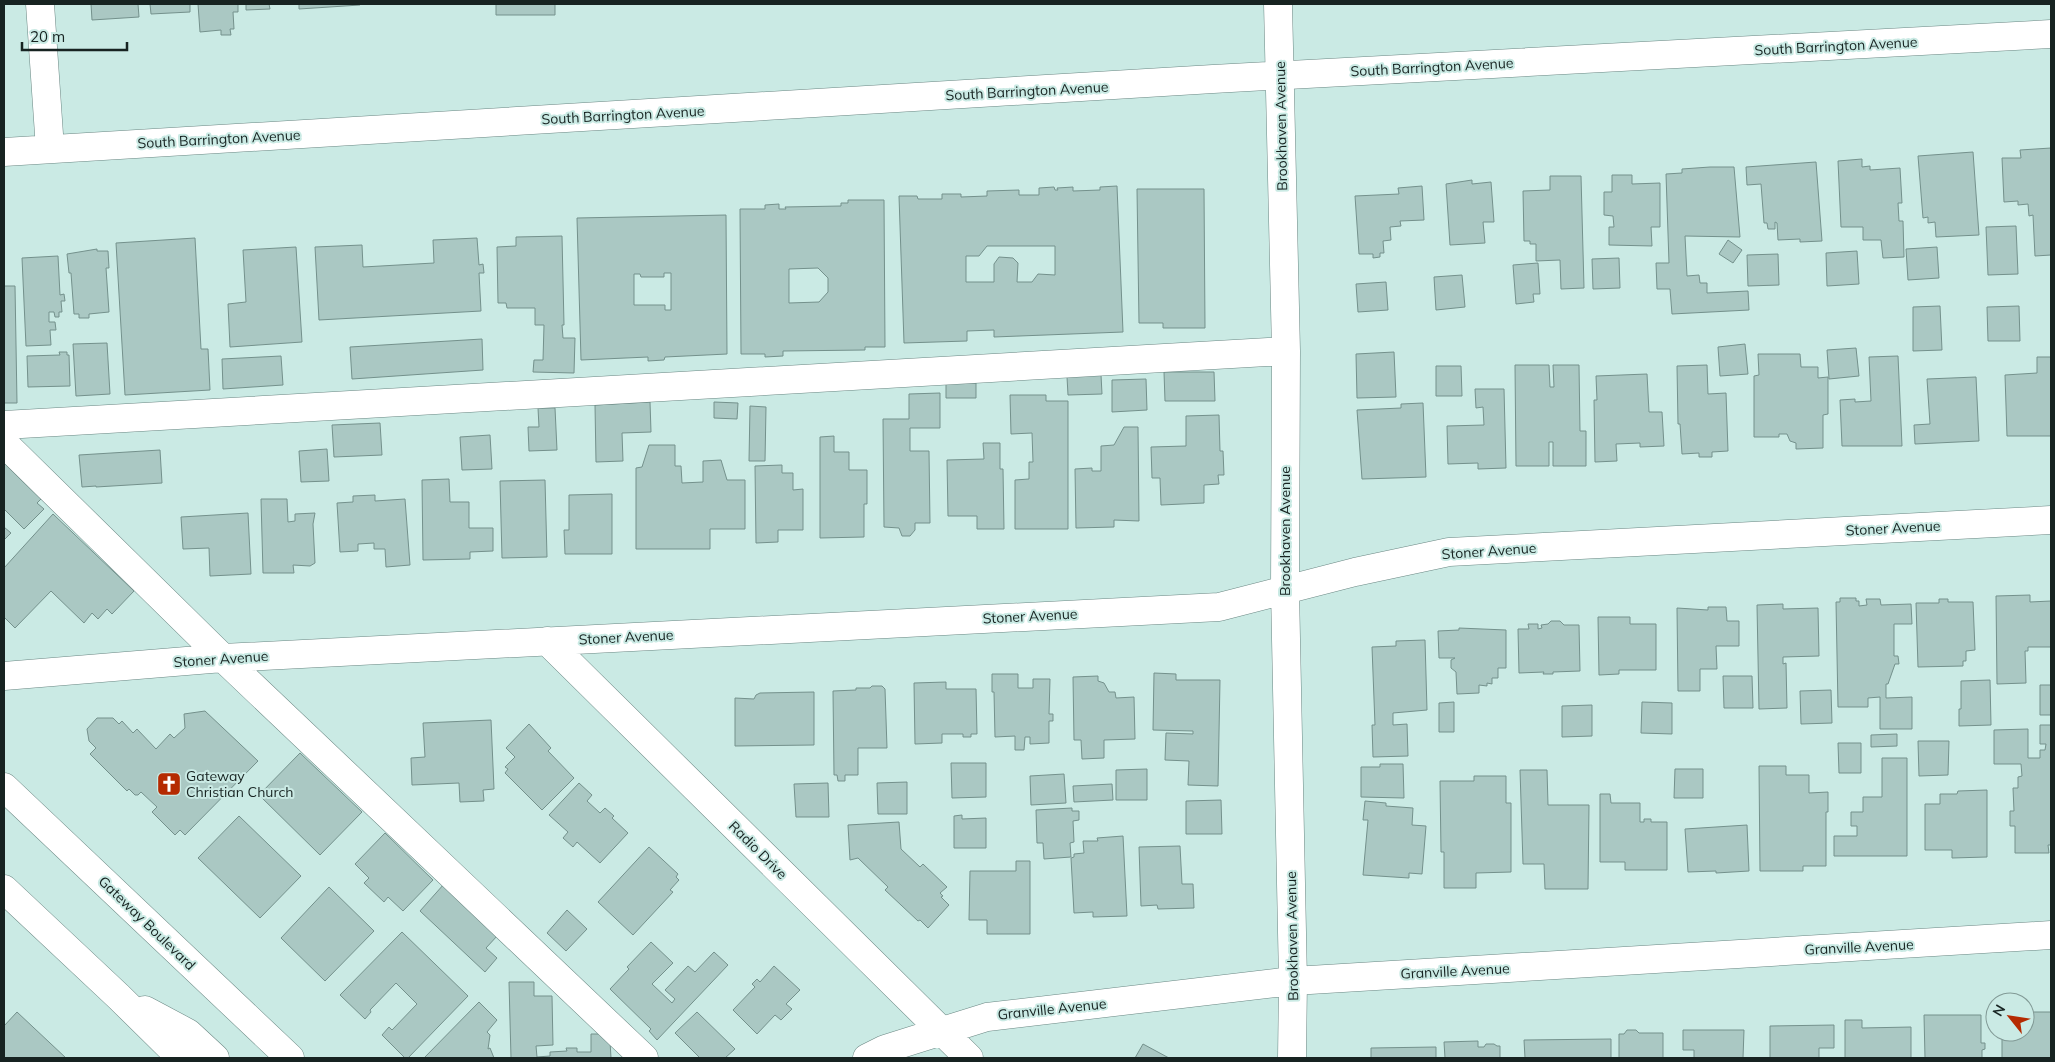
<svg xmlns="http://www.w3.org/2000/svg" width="2055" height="1062" font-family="Mulish,sans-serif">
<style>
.building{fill:#aac8c3;stroke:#74918c;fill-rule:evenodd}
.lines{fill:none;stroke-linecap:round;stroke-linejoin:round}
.minor-casing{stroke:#6a8783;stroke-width:29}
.major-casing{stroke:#6a8783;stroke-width:29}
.minor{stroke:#fff;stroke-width:28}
.major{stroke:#fff;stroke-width:28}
.labels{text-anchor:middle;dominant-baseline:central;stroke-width:4;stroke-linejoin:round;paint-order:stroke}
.street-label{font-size:14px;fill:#172321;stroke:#caeae4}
.poi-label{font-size:14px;fill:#172321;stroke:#caeae4;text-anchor:start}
</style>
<rect width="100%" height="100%" fill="#caeae4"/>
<!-- building -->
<path class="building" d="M91,4h47l1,13 -47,3z
M150,4h40v8l-39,2z
M198,4h40v8h-5l1,17h-4l1,6h-10v-5l-21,2z
M246,4h23l1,5 -24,1z
M299,4h61v1l-61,4z
M496,4h59v11h-59z
M2051,148v107l-16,1 -2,-41 -4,1 -1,-12 -10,1v-4l-14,1 -2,-44h19l-1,-8z
M1973,152l6,83 -43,2 -1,-15 -7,1v-6l-5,1 -5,-62z
M1862,159v8l8,-1v4l30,-2 2,35h-4l1,18h4l1,36 -21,1 -2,-18h-18v-13h-22l-3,-66z
M1816,162l6,79 -22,1v-3l-22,1 -1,-17 -2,-1v7h-7l-1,-6h-3l-3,-39 -14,1 -1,-18z
M1710,167h24l6,70 -55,-1 2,40 12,-1 1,8h7v10l41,-2 1,19 -77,4 -2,-25h-13l-1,-26h13l-3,-89 16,-1v-4z
M1612,175h20v9l28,-1v44h-9l1,19 -43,-1v-18h5l-1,-11 -9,-1v-23h8z
M1550,176h31l3,112 -23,1 -1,-29 -24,1v-17h-6v-3h-6l-1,-50 27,-1z
M1472,180v4l19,-2 3,40h-11l2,21 -35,2 -4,-61z
M1117,186l6,146 -129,5v-7l-27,1v10l-63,2 -5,-147h18l1,3h24v-5h19v3l26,-1v-5l32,-1v5h20v-7l15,-1 1,3h3l-1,-2 16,-1v4l27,-1v-3zM987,246h68v29l-17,-1 -6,8h-15l1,-19 -5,-5 -14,-1 -5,7v18h-28v-26h13z
M1422,186l2,34 -24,1 1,5 -11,1 1,13 -8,1 1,12h-4v4l-7,1v-4h-14l-4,-58 44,-2 -1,-6z
M1137,189h67l1,139h-42v-5h-24z
M848,200h36l1,147h-20v3l-82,1v5l-18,1v-3h-24l-1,-145h25v-4l14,-1v5h7l-1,-2 56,-1v-3h7zM818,268l10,10v14l-9,10 -30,1v-34z
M726,215l1,139 -62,3 -1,3 -16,1v-4l-67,3 -4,-142zM664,273h7v37h-6v-5h-31v-31h6l1,3h23z
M2016,226l2,48 -30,1 -2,-48z
M562,236l2,89h-2l1,13h12l-1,35 -41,-1 1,-12h9l1,-35h-9v-17h-28l-1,-5h-8l-1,-56 19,-1v-9z
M195,238l6,111h7l2,41 -85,5 -9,-152z
M477,238l2,27 4,-1 1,9h-5l2,38 -162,9 -4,-73 47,-2 1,22 71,-4 -1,-23z
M1728,240l14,10 -9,13 -14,-9z
M296,247l6,95 -72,5 -2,-43 18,-2 -3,-52z
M1937,247l2,31 -31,2 -2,-31z
M97,249v2h11l1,17h-3l3,44 -20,2v4h-10v-4h-5l-3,-41h-2l-2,-19z
M1857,251l2,33 -32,2 -1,-33z
M1778,254l1,31 -31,1 -1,-31z
M58,256l2,39 4,-1 1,7h-4l1,11h-3v5h-4l-1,-5h-5v10h6l1,8h-6l1,15 -25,1 -4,-88z
M1619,258l1,30 -27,1 -1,-30z
M1538,263l2,31h-7l1,8 -18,2 -3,-39z
M1462,275l3,32 -29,3 -2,-33z
M1386,282l2,28 -30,2 -2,-28z
M4,286h11l2,117h-13z
M1940,306l2,44 -29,1v-44z
M2019,306l1,35h-32l-1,-34z
M482,339l1,31 -131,9 -2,-32z
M107,343l3,51 -34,2 -3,-52z
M1745,344l3,30 -28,2 -2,-29z
M1856,348l3,28 -30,3 -2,-29z
M59,352h8v3h2l1,31 -42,1 -1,-31 33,-1z
M1394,352l2,45 -39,1 -1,-44z
M1758,354h42l1,13h17v11l10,-1v37l-5,1v33l-27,1v-6l-6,-2 -3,-7h-8v3h-25v-61l5,-1z
M281,356l2,29 -60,4 -1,-30z
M1898,356l4,90h-60l-2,-46 15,-1v3l16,-1 -2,-44z
M2037,357h14v79h-44l-2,-61 32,-2z
M1515,365h34l1,22h4l-1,-22h26l1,66h6v35h-33v-24h-4v24h-33z
M1707,365l1,29 18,-1 2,58 -16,1v5h-13v-4l-17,1 -2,-30h-2l-1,-58z
M1436,366h25l1,30h-26z
M1164,372h50l1,29h-50z
M1647,374l2,38h13l2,34 -24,1v-4l-24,1 1,17 -22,1 -1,-62h3l-1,-24z
M1101,375l1,19 -34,1 -1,-18z
M1976,377l3,64 -64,3 -1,-19 16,-1 -3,-45z
M1146,379l1,31 -35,2v-32z
M946,383h30v15h-30z
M1475,389h29l2,79 -28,1v-6l-30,1 -1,-38 37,-1 -1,-18 -7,1z
M940,393v35h-30v23h19l1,72h-15v7l-5,6h-8l-3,-8 -15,-1 -1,-108h26v-25z
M1010,395h36v6h22v128h-53v-49l14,-1v-17h4l-1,-29 -21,1z
M650,402l1,30 -29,1 1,28 -27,1 -1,-57z
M714,402l24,1 -1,16 -23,-1z
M1423,403l3,74 -64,2 -5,-69 44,-2v-4z
M750,406l16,1 -1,54h-16z
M538,408h17l2,42 -28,1 -1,-24h11z
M1219,415l1,36h3l1,24h-6l1,9 -15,1v18l-43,2 -1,-27h-8l-1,-31 35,-1v-30z
M380,423l2,32 -48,2 -2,-32z
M1124,427h14l1,94 -25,-1v7l-38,1 -1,-59 17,-1v3h9v-25l13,-1z
M490,435l2,34 -30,1 -2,-33z
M834,436v16h15v18h18v34h-3v33l-44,1v-101z
M983,443h17v26h3l1,60h-27v-13h-29l-1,-56 37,-1z
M649,445h26v21h6l1,17 21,-1v-21l18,-1 6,20h18v49h-35v20h-74v-81l6,-1z
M327,449l2,32 -28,1 -2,-31z
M160,450l2,33 -66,4v-1l-14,1 -3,-32z
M4,463l37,36 -4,4 7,6 -20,20 -20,-20z
M782,465v8h11v17l10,-1v41h-25v12l-22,1 -1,-77z
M449,479l1,23h19v26h24v23l-23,1v7l-47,1 -1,-80z
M545,480l2,77 -45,1 -2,-77z
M612,494v60h-47l-1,-24h5v-35z
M375,495v6l30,-2 5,66 -24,2 -1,-18h-11v-6l-16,1v7l-18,1 -3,-49 16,-1v-6z
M261,499h26l1,23 7,-1v-7l20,-1 -2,11 2,39 -5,3 -17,-1 1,8h-31z
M248,513l3,61 -41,2 -1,-28 -26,1 -2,-32z
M53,514l81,77 -22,23 -5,-5 -9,10 -6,-6 -8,10 -33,-32 -36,37 -11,-11v-49z
M4,527l7,6 -7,7z
M2030,595v7l21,-1v46h-23v4h-3l1,32 -29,1 -1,-88z
M1840,598h16v3h3v5l8,-1 -1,-6h14l1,6 30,-1 1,20h-18v32h4l1,8h-4l-7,20h-2v14l26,-1v32h-32v-32l-12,1v9h-30l-2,-105h4z
M1939,599h9v3h25l2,48 -9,1v10h-3v5l-45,1 -2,-64h23z
M1783,604v5l35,-1 1,48 -36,1v7l3,-1 1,45 -28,1 -2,-104z
M1708,607h18l1,14h12v25h-23l1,23h-17v22h-22l-1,-83 31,2z
M1598,617h32v7h26v46h-37v4l-20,1z
M1551,621h9l4,4h15l1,46 -27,1v2h-10l1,-2 -25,1 -1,-44h11l-1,-5h10v5l4,-1 -1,-3 7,-1z
M1459,628l47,2v38h-8v10h-6v6l-5,-1v3l-8,-1v8l-22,1 -1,-22 -5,-4v-8l4,-2h-16l-1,-27 21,-1z
M1425,640l2,70 -34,3v12l14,-1 1,32 -35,1 -1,-32h3l-3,-78 24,-1v-5z
M1154,673l22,1v6h44l-2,106 -30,-1 1,-24 -24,-1 1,-27 27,1v-3l-40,-1z
M992,674h26v14h15v-9h17l-1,35h4v7h-4v22l-19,1v-7h-5l-1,13h-9v-14l-20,1 -1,-45h-2z
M1098,676v5l6,2 5,9h6l1,6 18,-1 1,42 -31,1v18l-22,1 -1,-19h-7l-1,-63z
M1723,676h29l1,32h-29z
M1990,680l1,45 -32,1v-17h2v-28z
M946,682v7h30l1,45h-6v3h-8v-3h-21v9l-27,1 -1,-61z
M2040,685h11v30h-11z
M872,686h10l3,3 2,59h-29v27h-13v6h-7l-1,-6h-3l-1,-84 23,-1v-2h14z
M1831,690l1,33 -31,1 -1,-33z
M814,692v53l-79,1v-48l19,1 2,-4 4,-2z
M1454,702v30h-15v-29z
M1642,702l30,1v31l-31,-1z
M1592,705v31l-30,1v-31z
M205,711l53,50 -73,74 -5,-5 -5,5 -23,-23 5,-5 -16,-15 -3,3h-3l-6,-6 -2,2 -37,-37 6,-6 -7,-7 -2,-12 10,-11h16l6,6 3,-3 11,12 4,-4 19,20 14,-15 4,4 11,-10 -1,-14z
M491,720l3,69 -11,1 1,11 -24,1 -1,-19 -47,2 -1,-27 14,-1 -2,-34z
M529,724l22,24 -3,3 26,27 -32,32 -37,-37 3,-4 -3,-2 10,-10 -9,-9z
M2040,725h11v120h-3l1,8h-34v-27h-5v-15h4l-1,-23h5v-11l4,-1 -1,-12h-27v-34l34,-1v29h12v-8h5l1,-6h-6z
M1897,734v12l-26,1v-12z
M1918,741h31l-1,34 -29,1z
M1838,743h23v30h-22z
M300,753l62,59 -42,43 -61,-60z
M1882,758h25v98h-73v-20h23v-10h-6v-14h12v-15h19z
M951,763h35v34l-34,1z
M1380,764h23l1,34 -43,-1v-30h19z
M1759,766h27v9h23v18l19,-1v20h-2v54h-23v5h-43z
M1147,769v31h-31v-30z
M1675,769h28v29h-29z
M1520,770h27l1,35h41l-1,84h-43l-1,-25h-21z
M1064,774l2,29 -35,2 -1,-29z
M1474,776h32v27h5v69l-35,1v15h-32v-36h-3l-1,-71h34z
M907,782v32h-29l-1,-31z
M579,783l13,12 -5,6 13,12 5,-5 9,8 -2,2 16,15 -28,30 -23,-21 -4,5 -10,-9 5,-6 -19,-17z
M828,783l1,34h-33l-2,-33z
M1112,784l1,16 -39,2 -1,-16z
M1987,790v67l-35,1v-8h-27v-46h15v-10h17l1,-3z
M1600,794h10l1,9h29v19h4v-3h7v3h16v48h-42v-8h-25z
M1221,800l1,34h-36v-33z
M1365,801l21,2v3l27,2 -1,17 14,1 -4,48 -13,-1v5l-46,-3 5,-55h-5z
M1072,808v3h7v9l-6,1 1,21 -4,1 1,14 -27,2 -1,-16h-6l-1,-33z
M962,815v4l24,-1v30h-32v-32z
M239,816l62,60 -41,42 -62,-60z
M899,822l2,27 19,18 3,-3 24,23 -7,6 3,3 -2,1 8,8 -21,23 -8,-8 -2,1 -33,-31 3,-3 -30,-29 -8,2 -2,-35z
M1747,825l2,46 -33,2v-2l-28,1 -3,-43z
M385,833l48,47 -30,31 -15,-14 -4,5 -20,-19 5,-5 -14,-14z
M1123,836l4,80 -34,1v-5l-19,1 -3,-55 3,-1v-3l10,-1 -1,-12h15l-1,-3z
M1180,846l2,38h11l1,24 -36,1 -1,-4 -16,1 -2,-59z
M649,847l29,27 -2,3 3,3 -9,10 3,2 -40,43 -35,-33z
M1016,861h14v73h-43v-14h-18l1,-49h46z
M444,884l54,51 -12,13 11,10 -12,14 -65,-61z
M329,887l45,44 -49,50 -44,-43z
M567,910l20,19 -21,22 -19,-18z
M402,932l66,64 -60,62h-3l-23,-23 7,-8 3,3 25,-26 -21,-21 -26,27 1,2 -6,7 -25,-24z
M651,942l22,21 -21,21 20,19 3,-4 -10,-9 23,-24 7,6 19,-20 14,13 -71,75 -8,-9 2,-2 -41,-40 19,-20 -2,-2z
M774,966l26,24 -14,14 6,5 -11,11 -6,-5 -18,19 -24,-24 22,-23 -3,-3 5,-5 3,3z
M509,982h25v14h18l1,49 -17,1 1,11 13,-1v-4l17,-1 -1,-3h11v4h14v-18h12l7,7 1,17h-100z
M479,1002l18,18 -10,12 3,3 -2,14 2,-1 4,10h-70z
M17,1012l49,46h-62v-32z
M697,1012l38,37 -10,9h-25l-25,-25z
M2025,1012h26v46h-49v-26h23z
M1924,1015h57v28h4v6l-3,1v8h-57z
M1845,1020h17v8l49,-1v31h-66z
M1834,1025v23h-15v10h-49v-32z
M1627,1030h9l3,3h24v25h-44v-24h5z
M1683,1030h61l-1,28h-49v-8h-11z
M1611,1039v19h-86l-1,-18z
M1478,1041v6h6l2,-3h8l3,2h3v12h-55l-1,-16z
M1143,1044l26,14h-34z
M1436,1047v11h-65v-10z"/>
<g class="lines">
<defs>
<path id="minor" d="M40,4l10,145
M1278,4l8,347 -1,239 8,391 -1,77
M4,152l1209,-73 838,-45
M4,425l1282,-74
M4,443l219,215 421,400
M547,641l422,417
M4,676l219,-18 996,-51 136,-35 94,-20 602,-32
M867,1058l18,-9 102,-32 306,-36 758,-46"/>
<path id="major" d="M4,787l286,271
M4,889l115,108 62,61
M145,1010l43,23 27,25"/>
</defs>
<!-- minor casing -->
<use href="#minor" class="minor-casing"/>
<!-- major casing -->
<use href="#major" class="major-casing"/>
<!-- minor -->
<use href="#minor" class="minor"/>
<!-- major -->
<use href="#major" class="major"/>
</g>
<!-- icons -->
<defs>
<symbol id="church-square" viewBox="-11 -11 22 22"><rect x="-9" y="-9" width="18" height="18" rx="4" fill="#b52a01" stroke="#caeae4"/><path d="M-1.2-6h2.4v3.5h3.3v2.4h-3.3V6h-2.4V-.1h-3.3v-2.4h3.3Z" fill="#fff"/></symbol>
</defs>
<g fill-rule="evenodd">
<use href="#church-square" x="155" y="770" width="28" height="28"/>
</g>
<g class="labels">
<!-- street labels -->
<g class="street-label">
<text transform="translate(1836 46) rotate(-3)">South Barrington Avenue</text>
<text transform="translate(1432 67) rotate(-3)">South Barrington Avenue</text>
<text transform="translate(1027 91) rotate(-3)">South Barrington Avenue</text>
<text transform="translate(623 115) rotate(-3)">South Barrington Avenue</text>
<text transform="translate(1281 126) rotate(-91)">Brookhaven Avenue</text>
<text transform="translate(219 139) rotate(-3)">South Barrington Avenue</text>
<text transform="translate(1893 528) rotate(-3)">Stoner Avenue</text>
<text transform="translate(1285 531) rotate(-90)">Brookhaven Avenue</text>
<text transform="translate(1489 551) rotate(-4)">Stoner Avenue</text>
<text transform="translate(1030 616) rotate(-3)">Stoner Avenue</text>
<text transform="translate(626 637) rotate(-3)">Stoner Avenue</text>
<text transform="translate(221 659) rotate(-4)">Stoner Avenue</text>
<text transform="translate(758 850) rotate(45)">Radio Drive</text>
<text transform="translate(147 923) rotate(44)">Gateway Boulevard</text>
<text transform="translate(1292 936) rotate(-91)">Brookhaven Avenue</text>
<text transform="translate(1859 947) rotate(-3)">Granville Avenue</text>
<text transform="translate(1455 971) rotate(-3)">Granville Avenue</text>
<text transform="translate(1052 1009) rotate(-6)">Granville Avenue</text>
</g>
<!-- poi labels -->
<g class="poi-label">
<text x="186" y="776">Gateway<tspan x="186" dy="16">Christian Church</tspan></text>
</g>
</g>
<!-- border -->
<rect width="2055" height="1062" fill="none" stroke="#172321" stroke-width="10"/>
<!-- north arrow -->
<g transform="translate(2010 1017) rotate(300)"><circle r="24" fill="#caeae4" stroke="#829a96"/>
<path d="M0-4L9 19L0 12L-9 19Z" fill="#b52a01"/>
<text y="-8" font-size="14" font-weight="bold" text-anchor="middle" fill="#172321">N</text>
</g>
<!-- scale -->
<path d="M22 42v8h105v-8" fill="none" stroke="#172321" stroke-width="2.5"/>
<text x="30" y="42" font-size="15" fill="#172321" stroke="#caeae4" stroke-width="4" paint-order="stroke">20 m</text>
</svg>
